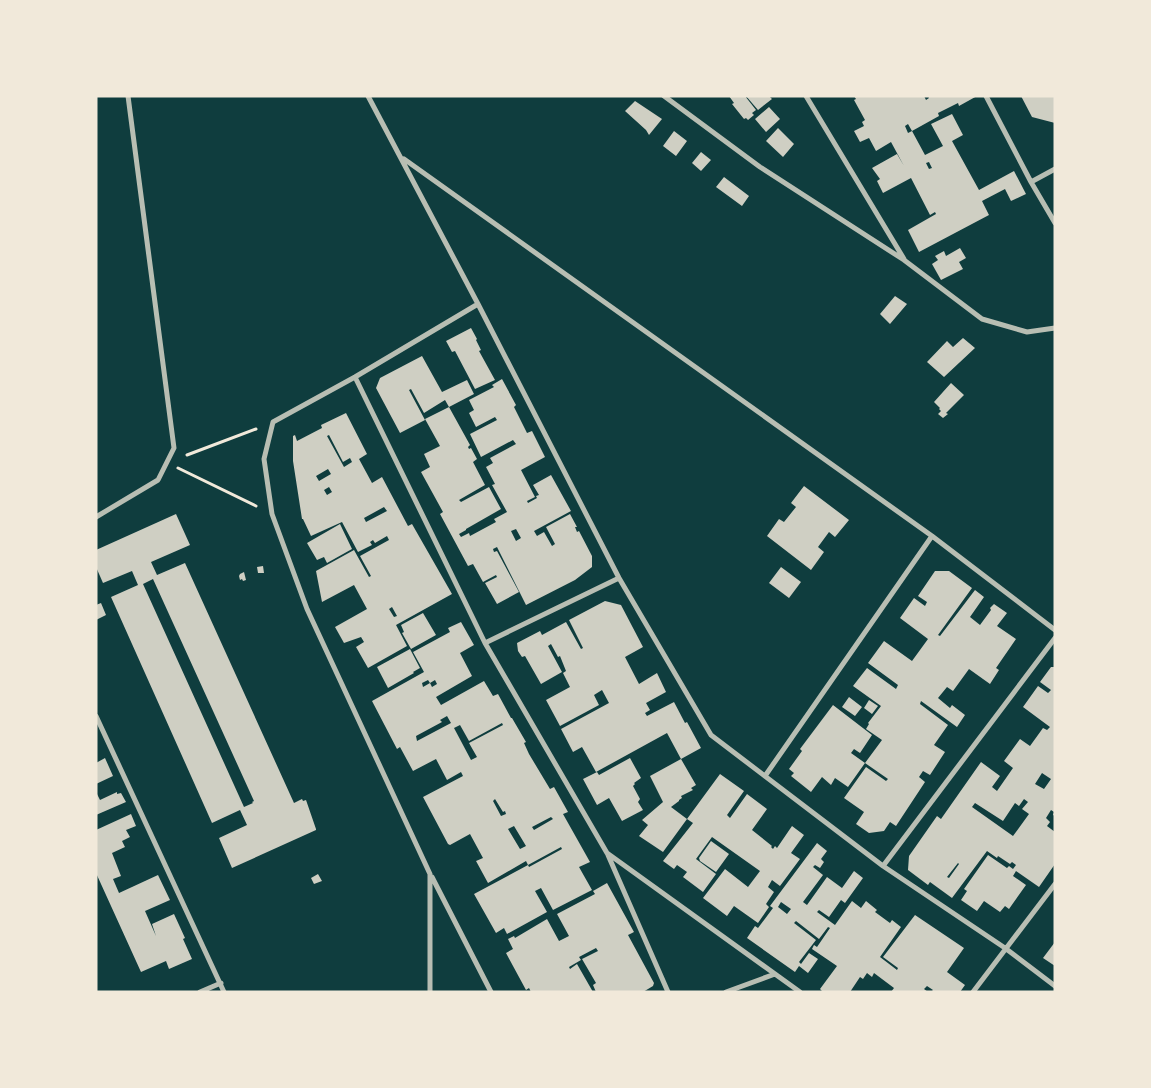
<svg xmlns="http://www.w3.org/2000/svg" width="1151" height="1088" font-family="Merriweather,serif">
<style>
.building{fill:#cfcfc3;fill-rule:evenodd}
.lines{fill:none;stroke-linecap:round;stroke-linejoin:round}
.path{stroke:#f1e9da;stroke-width:3}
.minor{stroke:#b8beb3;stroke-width:5}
</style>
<rect width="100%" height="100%" fill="#0f3d3e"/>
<!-- building -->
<path class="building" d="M729,96h16l11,14 -4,3 2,2 -6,5 -2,-2 -2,1 -12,-15 2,-1z
M746,96h23l3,3 -14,11z
M854,96h70l2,4 3,-2 -1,-2h49l-18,10 -1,-3 -20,10 1,3 -27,15 -4,-7 -3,2 3,7 4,-2 13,24 18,-9 -12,-22 21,-10 11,21 -11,6 27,49 35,-19 12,23 -15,7 -6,-12 -23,12 7,14 -70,37 -11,-22 28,-16 -1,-2 -5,3 -19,-37 -28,15 -6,-12 3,-2 -8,-11 25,-14 7,12 -13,-24 -15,9 -7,-13 -9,4 -6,-11 10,-5 -2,-4 3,-2 -11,-20 2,-1zM929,162l3,6 -3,1 -3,-6z
M1021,96h33l1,27 -23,-6z
M635,101l27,18 -13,16 -3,-5 -21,-19z
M769,107l11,12 -14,13 -11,-13z
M778,128l16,16 -11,13 -17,-16z
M674,131l13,10 -11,15 -13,-10z
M701,152l10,8 -10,11 -9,-8z
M724,177l25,19 -7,10 -26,-19z
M960,248l6,10 -7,4 4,7 -22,11 -9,-16 6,-4 -3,-4 9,-5 2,5z
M895,296l12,8 -17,20 -10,-10z
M471,328l6,11 -1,1 5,10 -2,1 16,29 -20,9 -20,-38 -3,1 -6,-11z
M963,338l12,10 -31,29 -17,-15 20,-21 6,6z
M422,356l20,36 25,-12 7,14 -25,13 -4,-7 -21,13 -13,-24 -2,1 16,30 -25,13 -24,-45 4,-10z
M502,379l14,26 -2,2 13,26 5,-2 13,26 -24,13 14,27 -8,4 1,2 9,-5 -1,-2 3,-1 -6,-10 18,-10 20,36 -37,20 3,5 7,-4 8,14 3,-2 -9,-17 24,-13 7,13h-2l2,5 2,-1 13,25v11l-17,13 -49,25 -29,-58 -4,2 1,3 3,-1 22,41 -22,12 -12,-21 12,-6 -1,-2 -13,7 -10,-18 -5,2 -28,-52 3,-2 -22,-40 9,-5 -6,-13 16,-8 -15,-27 24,-12 21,38 -2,2 1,2 2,-1 6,11 -4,3 12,23 -26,15 2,2 28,-15 12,22 -35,20v1l-7,4 2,3 8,-4 1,3 26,-14 -2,-3 13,-7 -15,-27 3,-1 -9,-17 7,-4 -3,-5 26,-14 -3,-4 -32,17 -11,-23 27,-14 -2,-3 -19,10 -7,-14 5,-3 -5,-10 25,-13 -2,-2zM516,529l5,9 -5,3 -5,-10z
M951,383l13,12 -18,18 2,1 -5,4 -5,-4 3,-3 -2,-2 1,-1 -6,-6z
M346,413l21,41 -8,5 13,24 10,-6 26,49 4,-2 40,70 -56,31 11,21 -39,22 -12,-21 8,-5 -3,-5 -17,6 -9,-16 32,-18 -13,-24 -32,17 -6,-31 38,-21 15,27 2,-1 -11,-20 29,-16 -2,-4 -12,7 -2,-3 -3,2 2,3 -14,7 -16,-30 -31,14 -8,-17h-1l-9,-58v-25l2,-1 2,6 25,-13 -1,-3zM329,435l14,27 7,-4 2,4 -8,5 -17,-31zM328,469l3,5 -12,7 -3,-5zM329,487l3,5 -5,3 -3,-5zM384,507l3,4 -21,11 -2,-4zM392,607l5,9 -3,1 -5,-8z
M804,486l45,34 -14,17 -6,-5 -11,15 6,5 -13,18 -44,-34 12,-17 5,3 12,-15 -5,-4z
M176,514l14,31 -39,17 6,13 28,-12 109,240 8,-4 1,2 3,-1 10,29v1l-84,38 -13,-30 28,-13 -7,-15 -28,13 -101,-226 27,-12 -6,-14 -29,12 -7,-16v-17zM153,579l101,222 -2,1 1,1 -9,4 -101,-223z
M340,524l12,25 -25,14 -3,-6 -7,3 -10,-17z
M263,566l1,7h-6l-1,-6z
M781,567l20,15 -12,16 -20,-15z
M935,571h14l23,17 -34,47 2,1 35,-46 9,7 -14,20 10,8 11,-15 -1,-2 4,-4 13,9 -10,13 19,13 -20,29 3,2 -9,14 -21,-15 -16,22 -6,-4 -9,11 12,10 2,-3 13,10 -8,12 -36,-26 -1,3 28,21 -14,20 11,7 -15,23 -7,-4 -4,6 6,5 -29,44 -6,-4 -6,9 -15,2 -13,-9 8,-12 -20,-14 22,-31 20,14 2,-2 -23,-16 17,-23 -16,-11 3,-5 -1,-1 13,-17 -28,-20 14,-18 29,21 2,-4 -30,-22 16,-22 28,20 16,-22 -28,-21 14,-20 11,8 2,-4 -9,-6z
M244,572l2,8 -3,1 -1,-2 -2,1 -1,-4 1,-2z
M605,601l16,4 22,42 -18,10 14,27 18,-11 9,19 -20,11 4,7 -5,3 2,3 27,-14 11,21 2,-1 14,26 -20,11 15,26 -5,3 2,2 -12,6 1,2 -3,2v1l-8,6 16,12 -24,33 -24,-16 9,-11 -6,-5 21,-18 -13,-26 31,-17 -14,-26 -71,39 -14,-25 -9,5 -12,-23 48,-26 -7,-13 -8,5 5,10 -39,21 -14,-26 24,-13 -7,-14 3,-2 -6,-15 -2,1 -7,-13 -3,2 14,26 -21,12 -16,-28 -3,1 -4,-6 -1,-8 23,-12 2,4 24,-13 15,27 2,-1 -14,-28z
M101,603l5,12 -10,5v-15z
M423,613l13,22 -25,14 -9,-16 2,-1 -3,-7z
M461,622l13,23 -14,8 12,23 -36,21 5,8 43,-24 9,15 5,-2 13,24h1l14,24 -2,1 5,11 21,35 4,-2 14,25 -5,2 27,48 -11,5 13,23 -39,20 -12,-22 -6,3 12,21 -40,22 -3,-6 -8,5 -22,-39 54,-29 1,2 33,-18 -1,-2 -33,18 -2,-4 -38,22 -12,-22 7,-3 -13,-24 -20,11 -2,-1 -25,-47 40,-21 -2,-4 -14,8 -11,-21 -23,12 -13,-24 -3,2 -25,-48 52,-29 -11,-20 37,-20 -2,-4zM428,680l2,3 5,-3 2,4 -5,3 -2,-4 -7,4 -1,-4zM447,716l4,7 -34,18 -1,-5 26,-14 -2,-2zM502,723l1,2 -34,18 8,14 -6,3 -17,-32 6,-3 9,16zM495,799l8,13 2,-1 1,3 -5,2 -8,-15zM551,817l2,2 -19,11 -2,-3zM514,826l12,20 -6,3 -12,-20z
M410,649l10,19 -7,4 1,1 -26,15 -11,-21z
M1051,667h4v149l-2,-1 1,-3 -3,-2 -5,8 4,4 -3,4 8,6v32l-16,23 -23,-16 -3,5 13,9 -17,24 -4,-3 -5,6 -16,-11 -7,10 -16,-11 6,-9 -3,-2 24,-34 19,13 2,-2 4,3 3,-4 -4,-3 -2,2 -12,-8 -1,2 -10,-7 -35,47 -22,-16 -2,3 -20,-15 1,-14 28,-40 4,3 40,-57 19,14 -8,11 5,4 16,-23 -9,-7 16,-22 10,7 13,-18 4,2 3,-3 -27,-20 15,-21 10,7 3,-3 -11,-8zM1042,773l9,6 -7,10 -9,-5zM1024,799l4,3 -6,7 7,5 -16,22 -41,-29 3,-4 28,18 12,-18 4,3zM958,863l1,1 -10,14 -2,-1z
M849,697l13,10 -7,9 -13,-9z
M869,700l9,6 -6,8 -8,-6z
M833,705l39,30 -12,18 -6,-4 -3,4 14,10 -17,24 -13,-9 -4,7 -9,-8 -11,15 -20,-16 3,-3 -5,-4 13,-18 -2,-2z
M105,758l8,18 -17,8v-21z
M630,758l11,20 -7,5 1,1 -2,2 7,13 -2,3 5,8 -21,11 -13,-23 -12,7 -14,-26 14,-7 2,3z
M720,774l24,17 -17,24 3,3 17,-24 20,15 -15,21 20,16 -1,1 2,2 2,-3 2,2 15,-22 12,9 -13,18 9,6 -20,27 -8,-6 -4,7 6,5 -8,12 3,3 -11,16 -24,-17 -7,10 -24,-18 22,-29 23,18 12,-16 -48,-34 -16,22 20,15 -13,18 -20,-15 4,-5 -10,-7 -3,4 -11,-8 30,-38 -6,-4z
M96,792l4,8 17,-8v2l4,-1 5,9 -30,13z
M131,814l5,12 -10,4 4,7 -8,4 3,6 -13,6 9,23 -8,3 6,14 39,-18 12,25 -25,11 11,25 -4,-12 22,-10 11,24 -2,1 9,20 -23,10 -3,-8 -25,11 -45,-99v-43z
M711,841l18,13 -13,18 -16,-11 -1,-3z
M817,843l10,8 -6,8 3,3 -4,6 -5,-3 -2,2 10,8 -20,27 4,3 20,-28 15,11 12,-17 9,7 -18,25 -4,-3 -12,17 -10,-7 -2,2 18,13 17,-24 9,7 5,-7 11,9 -2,2 15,11 2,-3 9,7 -21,30 17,13 1,-2 -15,-11 32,-42 49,33 -17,24 18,13 -5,7h-29l2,-2 -6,-4 -3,3 4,3h-37l3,-4 -20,-15 -2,4 -5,-4 -4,6 -3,-2 -10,15h-27l-3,-3 17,-23 -25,-17 2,-4 3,2 13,-19 -2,-1 -9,12 -23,-18 -2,2 22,17 -17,22 2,2 8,-11 9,6 -10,14 -9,-7 -4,6 -48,-34 8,-12 3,2 15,-20 -3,-2zM781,902l10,7 -4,5 -9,-7z
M318,874l4,7 -8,3 -3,-6z
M607,883l27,49 -6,3 26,48 -1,3 -10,6h-47l-3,-7 3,-2 -14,-24 16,-8 -2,-3 -17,9 2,3 -12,7 1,2 7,-5 16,28h-62l-2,-4 -3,2 -20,-37 7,-4 -5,-10 6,-3 1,2 32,-19 12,22 10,-5 -12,-22 38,-20 -2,-3z
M1055,942v24l-12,-8z"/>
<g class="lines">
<!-- path -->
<path class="path" d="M187,455l69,-26
M178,468l78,38"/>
<!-- minor -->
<path class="minor" d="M368,96l110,208 141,274 92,157 172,131 122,82 50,38
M664,96l96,71 144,93 78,59 45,13 28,-4
M806,96l98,163
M986,96l45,86 24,41
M404,159l528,377 123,94
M1031,182l24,-13
M355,377l130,266 122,210 193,139
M96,517l62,-37 16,-32 -46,-352
M485,643l134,-65
M96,716l128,276
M765,776l167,-240
M608,855l60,137
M883,866l172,-228
M432,877l59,115
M200,992l21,-9
M430,992v-118l-123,-265 -35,-95 -8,-55 9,-37 82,-45 123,-73
M726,992l49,-18
M973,992l82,-108"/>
</g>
<!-- border -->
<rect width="1151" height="1088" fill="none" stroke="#f1e9da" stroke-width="195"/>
</svg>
